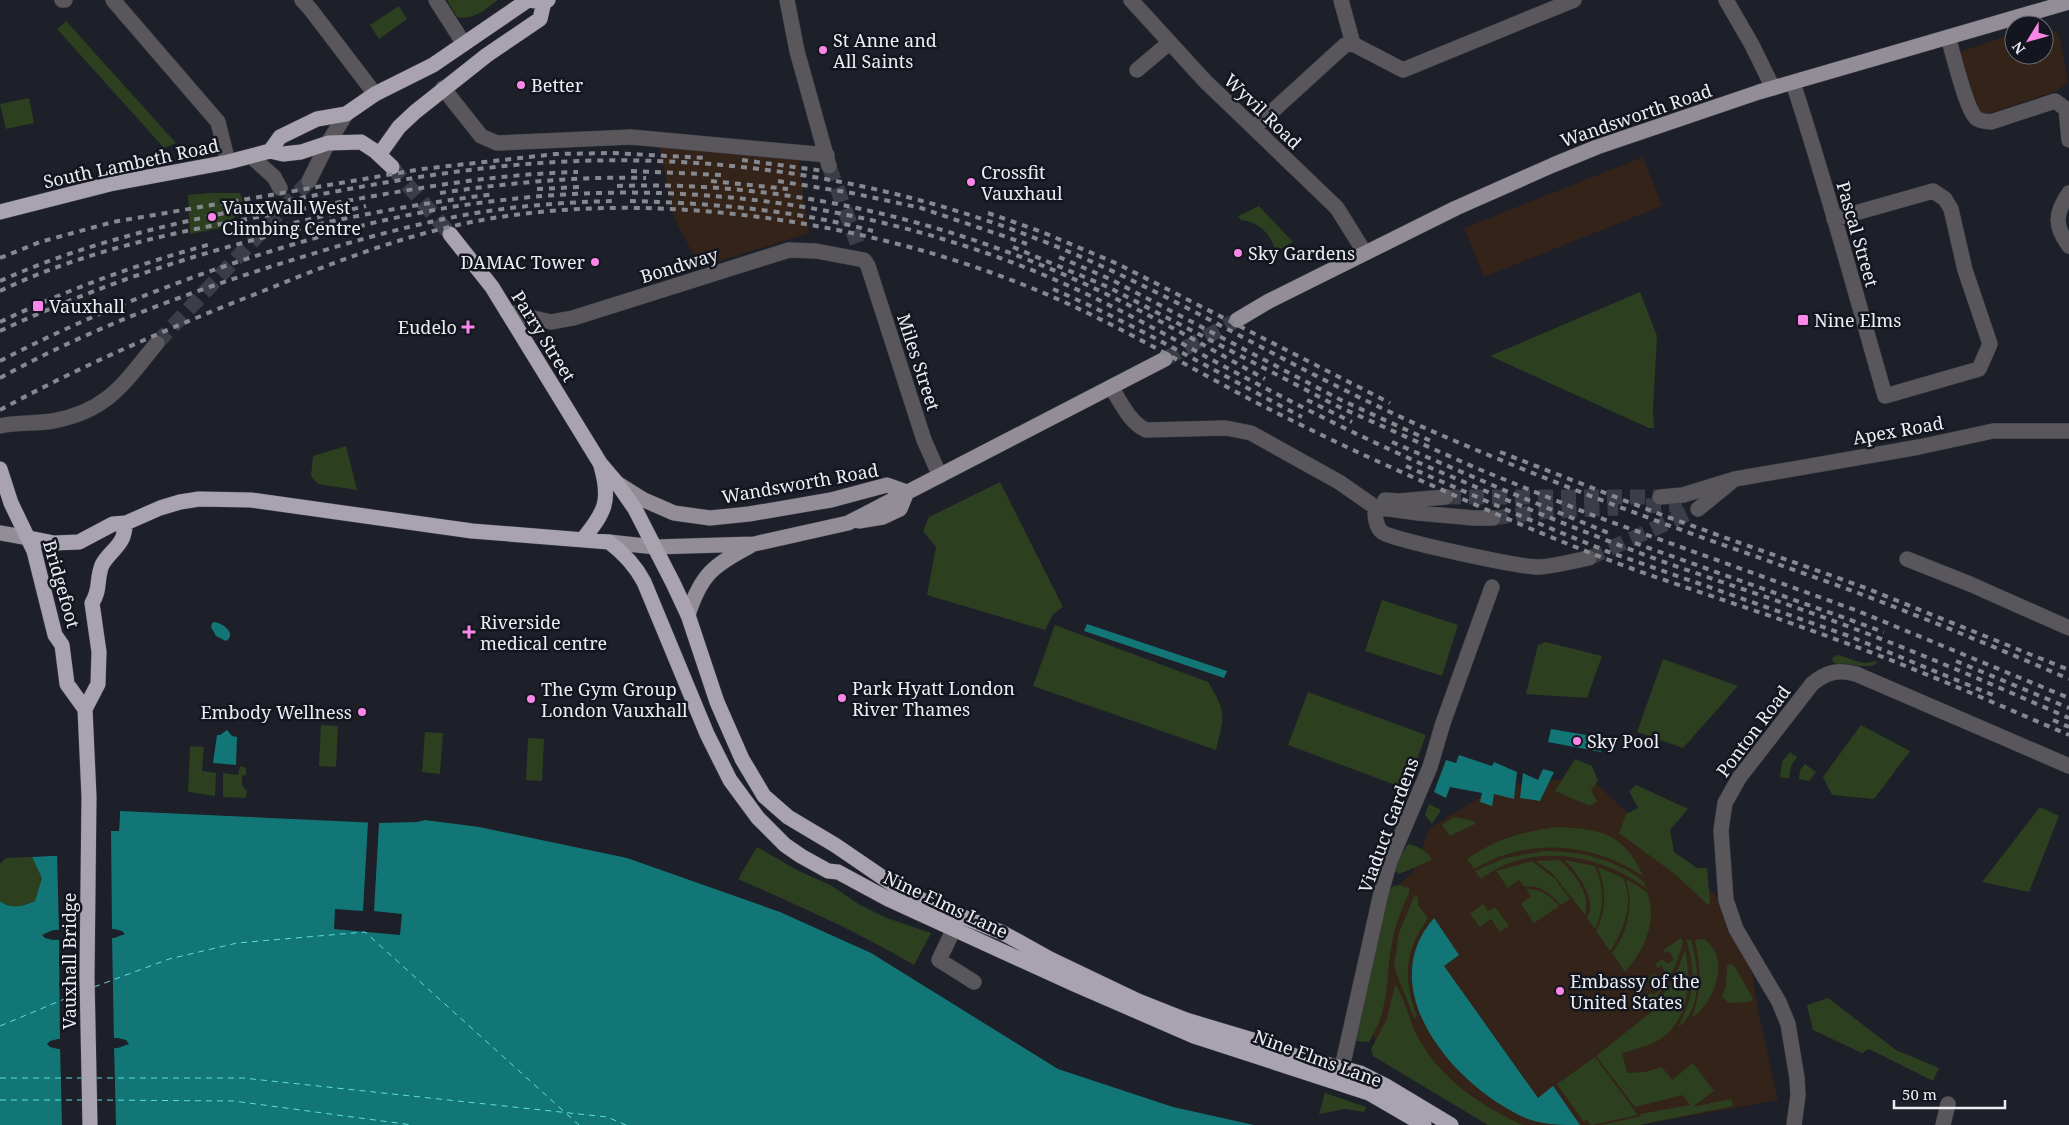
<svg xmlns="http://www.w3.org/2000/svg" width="2069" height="1125" font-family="'Noto Serif',serif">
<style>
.commercial{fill:#332319}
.green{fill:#2c4020}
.water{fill:#127676;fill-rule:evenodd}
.pier{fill:#1d1f29}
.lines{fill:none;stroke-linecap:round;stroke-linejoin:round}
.ferry{stroke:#5cdede;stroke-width:1;stroke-dasharray:6 5;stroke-linecap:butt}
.minor-tunnel{stroke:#3c3e47;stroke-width:15;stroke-dasharray:15 8;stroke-linecap:butt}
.major-tunnel{stroke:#3c3e47;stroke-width:15;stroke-dasharray:15 8;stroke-linecap:butt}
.highway-tunnel{stroke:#3c3e47;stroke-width:15;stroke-dasharray:15 8;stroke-linecap:butt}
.minor-casing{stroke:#3a3c45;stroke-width:16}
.major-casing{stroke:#3a3c45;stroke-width:16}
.highway-casing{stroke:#3a3c45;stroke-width:16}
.minor{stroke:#59575b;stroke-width:15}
.major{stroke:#928d97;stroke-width:15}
.highway{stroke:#a8a3ae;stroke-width:15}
.rail{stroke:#878991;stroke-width:4;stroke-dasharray:6 6;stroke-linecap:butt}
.poi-dot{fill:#fa87e8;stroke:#14161f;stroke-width:2}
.labels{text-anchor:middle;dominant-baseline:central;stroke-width:5;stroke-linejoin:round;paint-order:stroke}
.poi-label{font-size:18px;fill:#eceef4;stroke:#14161f;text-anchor:start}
.street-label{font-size:18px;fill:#eceef4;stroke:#14161f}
</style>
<rect width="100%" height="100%" fill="#1d1f29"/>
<!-- commercial -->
<path class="commercial" d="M2044,26l15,8 9,48 -11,9 -76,25 -8,-11 -15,-53 56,-18v21h30z
M657,134l140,15 12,84 -109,34 -26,-49z
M1643,157l19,49 -178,71 -20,-49z
M1588,776l132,123 31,68 8,48 19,85 -139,25h-131l-132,-81 -11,-31 28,-123 20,-18 17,-44 67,-41z"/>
<!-- green -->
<path class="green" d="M447,0h51c-14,10 -23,20 -41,17z
M399,6l8,13 -28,20 -9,-14z
M66,21l110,122 -12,5 -107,-119z
M29,98l5,25 -28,6 -6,-25z
M210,193h30l4,13 -19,23 -4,-1 -31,6 -2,-39z
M1259,206l34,36 -18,10c-3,-18 -16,-30 -34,-32l-3,-4z
M1640,292l17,44 -4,73 1,19h-5l-159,-72z
M346,446l11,44 -39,-6 -7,-8 2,-20z
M1000,482l63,125 -10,7 -8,16 -118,-35 9,-48 -13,-16 6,-14z
M1382,600l76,25 -16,51 -77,-25z
M1055,625l153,57c19,31 16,34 8,68l-183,-64z
M1546,642l56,14 -15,42 -61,-4 12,-49z
M1837,655c12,2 26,12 37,6l4,1c-10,10 -28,-1 -41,2l-4,-2 -1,-4z
M1663,659l75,27 -55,62 -46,-16z
M1308,692l118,43 -20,54 -118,-44z
M321,725l17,1 -2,41 -17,-1z
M1861,725l49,26 -36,48 -42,-4 -9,-18z
M425,732l18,1 -3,41 -18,-2z
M528,738l16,1 -2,42 -16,-1z
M190,746l14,1 -2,24 14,2 -1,23 -27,-4z
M1790,752l3,2 -1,3 2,-2 3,2 -6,9 -2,12h-5l1,-7 -1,7 -4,-1 2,-15z
M1575,759l17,7 6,15 -7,9 6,11 -7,5 -35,-15z
M1805,764l11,8 -7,9 -10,-2 1,-9z
M240,766l6,2v7l-4,1v9l5,6 -1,7 -23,-1v-24l15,2z
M1636,785l52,24 -18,21 4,22 23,16h10l3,35 -2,2 -33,-31 -56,-41 7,-19 12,-6 -9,-17z
M1429,804l12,6 -9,14 -7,-9z
M2040,807l19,9 -30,76 -47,-10z
M1454,817l20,4 1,3 -25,12 -8,-11z
M1557,827c44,2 67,6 86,49 -52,-34 -115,-39 -169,-7l-7,-10c27,-19 57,-28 90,-32z
M1408,844c8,1 21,8 24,16l-33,14 -3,-2 -2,-5z
M757,847l40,23 35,16 28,19 27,13 44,15 -17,32c-56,-33 -116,-60 -176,-86z
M1544,851c36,0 72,8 100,31l3,7c-46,-36 -119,-48 -166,-10l-6,-8 30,-13z
M32,857l11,21 -8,23c-11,5 -24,9 -35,0v-37l6,-6z
M1560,860c15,15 31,32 25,55l-32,-41 -17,-13z
M1565,860l30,6c9,21 10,42 0,63l-8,-11c11,-20 -10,-44 -22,-58z
M1532,861l23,18 15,20 -9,6c-10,-11 -21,-21 -36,-18l-6,-7 -11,8 -12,-17z
M1598,867l25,11c12,24 1,52 -13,73l-14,-20c11,-21 10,-41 2,-64z
M1626,879l21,13c11,29 -3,59 -22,80l-13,-19c16,-20 22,-49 14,-74z
M1401,885l5,3 1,-2 2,1v6c-8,16 -15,37 -18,55 -6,37 -1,59 -22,94l-14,-1 33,-149 5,-6z
M1526,889c15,0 24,6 33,17l-25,17 -13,-19 10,-8z
M1414,896l4,1v8l10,13c-23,33 -26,60 -11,98l-3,2 -20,-51 5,-34z
M1483,904l5,7 7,-4 14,19 -9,6 -9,-13 -11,8 -10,-13z
M1681,938l2,4c-6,26 -19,46 -35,67l-5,-9 8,-7 2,2 6,-4v-4l-5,-8 -5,3 -2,-3 8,-6 5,6 7,-5 -6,-9 -3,3 -3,-4 8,-5 4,5 7,-4 -5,-9 -4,2 -2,-3z
M1704,939c28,20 10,63 -12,79 10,-30 9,-48 3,-78z
M1686,940h5c8,27 12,70 -13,87 16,-31 19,-53 8,-87z
M1685,950c7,29 4,69 -23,88 -12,8 -26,11 -40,15l5,20 18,-1 17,-5 10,13 21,-17 21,28 -22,16 39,-8 2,7 -94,19h-38l40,-9 -1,-2 50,-9 -7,-10 -48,12 -39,-51 54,-43 24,-34z
M1730,964l5,3 16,28 2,4 -3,3 -21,1 -7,-6 4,-12 1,-19z
M1395,985c8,8 15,37 21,49 24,45 63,71 107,91h-35l-115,-69 -2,-7 16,-30z
M1828,998l68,52 43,18 -6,13 -64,-32 -7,4 -49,-23 -6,-25z
M1595,1057l43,58 -47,10 -4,-5 -4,1 -26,-37z
M1325,1093l41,14 -2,5 -19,-3 -26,5z"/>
<!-- water -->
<path class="water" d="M215,622c9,2 22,12 11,19l-10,-5 -5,-9 1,-4z
M1087,624l140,47 -3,7 -140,-47z
M1551,729l53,9 -3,14 -53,-10z
M227,730l5,6 5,1 -1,28 -23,-2 4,-28h3z
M1459,755l33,11 2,-4 23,10 -3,27 -20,-5 -2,12 -12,-4 2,-9 -32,-6 -4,11 -12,-6 12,-32 10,3z
M1543,769l11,3 -14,29 -20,-3 3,-25 15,7z
M120,811l259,12 38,-1 8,-2 54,7 148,31 153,54 91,41 187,116 115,38 81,18h-1254v-224c11,9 24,5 35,0l7,-23 -10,-21 79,-4v-23l8,1zM114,929l8,2 3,3 -11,4 -61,2 -8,-2 -3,-3 11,-5zM118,1038l8,2 3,4 -11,4 -60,1 -8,-2 -3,-3 3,-3 8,-2z
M1434,918l25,37 -15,11 94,132 15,-12 27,39c-18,0 -35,0 -52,-6 -70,-29 -158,-128 -94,-201z"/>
<!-- pier -->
<path class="pier" d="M120,808l-1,23h-8l1,100 -53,1 -2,-80 51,-1v-21l9,-2v-17z
M368,822l11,1 -5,88 28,3 -2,21 -66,-6 1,-20 28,2z
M112,936l2,105 -54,1 -1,-105z
M114,1045l2,80h-54l-2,-79z"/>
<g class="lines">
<!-- ferry -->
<path class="ferry" d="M94,987l75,-28 68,-16 128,-11 214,193
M0,1026l81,-34
M0,1078h82
M96,1078h147l364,39 19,8
M0,1100h82
M96,1100l138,1 178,24"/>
<!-- minor-tunnel -->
<path class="minor-tunnel" d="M829,166l28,77
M157,343l152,-162
M1446,497h214
M1646,506l36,-2
M1493,518l56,-7 69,-3
M1589,558l109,-49"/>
<!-- major-tunnel -->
<path class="major-tunnel" d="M1165,359l72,-39"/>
<!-- highway-tunnel -->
<path class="highway-tunnel" d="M392,167l58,67"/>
<defs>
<path id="minor" d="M62,0h3
M113,0l105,122 10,40
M302,0l9,10 64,84
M436,0l28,44
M787,0l10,51 32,115
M1131,0l74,81 132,127 28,45
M1341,0l12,44 50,26 171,-70
M1726,0l26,45 21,43
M1948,37c5,16 18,72 28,81 5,4 10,3 15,4l64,-21 11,8 3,31
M1137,70l32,-27
M1793,83c34,103 62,209 92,313l94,-27 11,-25 -25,-74 -14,-61 -6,-10 -12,-8 -99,28
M443,88l38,48 16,7 134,-6 196,18
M1254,128l91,-83 8,-1
M252,157l22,20 6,11
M309,181l19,-38 18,-29
M2069,193c-14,20 -15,33 0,53
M507,312l44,10 22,-4 216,-68 27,1 48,9 4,6 56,174 16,36
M1111,387c10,15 18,35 35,43l80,-2 25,5 88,49 36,25 43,6 56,5h19
M0,426c17,-4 35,-2 53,-5 55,-10 71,-38 104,-78
M1660,497l23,-2 52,-16 184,-32 74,-16h76
M1385,500l14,1 47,-4
M1375,507c0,8 0,19 7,25 10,8 141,36 158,35 16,-1 33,-6 49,-9
M1698,509l32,-26
M1907,559l63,25 99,44
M956,917l-6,20 -11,23 35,22
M1339,1081l42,-188 9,-32 40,-94 13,-44 49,-136
M1794,1125l4,-30 -1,-17 -9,-54 -9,-22 -43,-73 -10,-29 -5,-70 4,-27 14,-25 73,-94c14,-12 27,-15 44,-10l213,92
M1943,1125l5,-21"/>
<path id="major" d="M1237,320l32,-19 187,-93 97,-43 44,-18 162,-55 310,-90
M617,483l27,17 30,13 36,5 39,-4 82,-14 56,-15 20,7
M859,521l24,-4 17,-8 7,-17
M0,533l29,5
M609,542l46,5 99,-3 94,-21 317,-164
M688,615c13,-41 26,-50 62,-69"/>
<path id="highway" d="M270,151l10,-14 37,-18 29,-5 29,-20 58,-29 95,-65 16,2 4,-2
M379,155l20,-28 16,-15 72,-57 53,-36 4,-17
M0,212l110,-28 118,-22 42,-11 13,3 18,-2 27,-9 33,-1 14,9 17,16
M450,234l42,53 108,176 17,20 18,26 38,74 15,32 29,87 25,57 22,37 24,21 47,28 63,43 28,14 77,31 47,26 88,42 48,19 70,21 39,15 65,17 26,13 65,39
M0,469l11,34 23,48 21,84 7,10 5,39 18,25
M29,538l25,5 25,-1 34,-18 13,-1 34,-15 20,-6 19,-3 52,1 221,31 137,11c16,12 26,23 35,40l63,152 23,46 28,38 27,27 16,11 27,15 10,1 50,27 186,85 120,52 175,57 55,32
M583,539c22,-27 28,-38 18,-73
M90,1125l-3,-148 2,-180 -4,-88 13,-25 1,-32 -7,-49c9,-14 4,-23 10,-38 5,-10 15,-16 20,-26 2,-4 3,-11 4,-16"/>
</defs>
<!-- minor casing -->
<use href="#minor" class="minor-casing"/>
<!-- major casing -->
<use href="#major" class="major-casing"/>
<!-- highway casing -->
<use href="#highway" class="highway-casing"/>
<!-- minor -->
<use href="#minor" class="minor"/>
<!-- major -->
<use href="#major" class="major"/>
<!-- highway -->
<use href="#highway" class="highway"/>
<!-- rail -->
<path class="rail" d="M742,160l82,11
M631,171l92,4
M711,181l77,8
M778,181l74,12 69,15 106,36
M617,186c166,-6 338,35 487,107 55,26 108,57 161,86
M537,189l43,-2
M440,193c68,-10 137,-17 206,-15
M630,201c81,2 164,9 243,30
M988,213l54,19 76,32 272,139
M247,234l119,-28
M1013,247l95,40 229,119 139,62 116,47 266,96 211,87
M1059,257l51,22 231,121 90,41
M0,258l40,-16 73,-20 309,-53 134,-15 56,-1 95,5
M0,281c91,-41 187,-61 285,-80 89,-17 180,-34 271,-39 164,-9 332,18 484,78 72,28 140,64 208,100 67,36 136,71 207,101 64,27 129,53 194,77 72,27 145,51 217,78 68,26 136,54 203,83
M1053,289c86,37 166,85 249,128
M0,291c98,-47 207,-65 313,-84 88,-16 176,-33 265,-35
M0,322c71,-34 135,-57 211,-78
M0,331c156,-73 325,-116 495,-137
M0,361c75,-39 154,-71 234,-98 88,-29 177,-53 269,-63 175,-21 357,3 521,67 62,24 121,56 179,88 74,40 150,79 228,113 78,33 156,66 236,95 62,22 125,42 188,66 72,27 143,58 214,89
M0,378c87,-48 181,-83 276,-113 74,-23 150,-46 227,-56 37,-5 73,-7 109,-8
M1307,400l45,22
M0,410c86,-47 172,-83 263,-119 79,-32 158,-63 244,-75 163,-24 359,7 512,67 83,32 160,79 238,120 59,30 120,59 181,85 64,29 129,57 195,81 70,25 141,47 210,73 77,28 151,61 226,93
M1392,442l107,46 112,46
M1500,452l162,63 204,73 203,82
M1406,466l117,51 83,34 243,85 144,59
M1635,543l249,89
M1956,661l113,47
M2053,720l16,7"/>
</g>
<!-- markers -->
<g class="poi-dot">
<circle cx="823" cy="50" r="5"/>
<circle cx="521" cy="85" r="5"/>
<circle cx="971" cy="182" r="5"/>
<circle cx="212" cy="217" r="5"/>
<circle cx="1238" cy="253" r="5"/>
<circle cx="595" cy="262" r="5"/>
<rect x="32" y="300" width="12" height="12" rx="2.5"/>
<rect x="1797" y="314" width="12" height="12" rx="2.5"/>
<path d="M465.5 319.5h5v5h5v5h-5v5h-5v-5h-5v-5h5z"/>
<path d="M466.5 624.5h5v5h5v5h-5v5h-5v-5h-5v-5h5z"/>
<circle cx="842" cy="698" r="5"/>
<circle cx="531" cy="699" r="5"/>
<circle cx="362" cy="712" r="5"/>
<circle cx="1577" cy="741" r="5"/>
<circle cx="1560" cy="991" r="5"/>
</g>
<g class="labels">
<!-- poi labels -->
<g class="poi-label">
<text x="833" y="40">St Anne and<tspan x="833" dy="21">All Saints</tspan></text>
<text x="531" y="85">Better</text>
<text x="981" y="172">Crossfit<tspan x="981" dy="21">Vauxhaul</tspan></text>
<text x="222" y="207">VauxWall West<tspan x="222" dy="21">Climbing Centre</tspan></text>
<text x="1248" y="253">Sky Gardens</text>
<text x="585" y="262" text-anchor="end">DAMAC Tower</text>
<text x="49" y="306">Vauxhall</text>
<text x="1814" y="320">Nine Elms</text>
<text x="457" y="327" text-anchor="end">Eudelo</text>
<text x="480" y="622">Riverside<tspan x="480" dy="21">medical centre</tspan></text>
<text x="852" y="688">Park Hyatt London<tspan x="852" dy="21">River Thames</tspan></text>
<text x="541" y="689">The Gym Group<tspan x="541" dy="21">London Vauxhall</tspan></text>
<text x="352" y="712" text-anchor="end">Embody Wellness</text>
<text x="1587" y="741">Sky Pool</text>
<text x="1570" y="981">Embassy of the<tspan x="1570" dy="21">United States</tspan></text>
</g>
<!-- street labels -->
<g class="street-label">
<text transform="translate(1263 111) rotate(44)">Wyvil Road</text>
<text transform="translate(1636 115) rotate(-19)">Wandsworth Road</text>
<text transform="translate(131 163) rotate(-12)">South Lambeth Road</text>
<text transform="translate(1858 234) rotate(74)">Pascal Street</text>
<text transform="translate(679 265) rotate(-17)">Bondway</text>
<text transform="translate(544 336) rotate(58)">Parry Street</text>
<text transform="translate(919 362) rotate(72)">Miles Street</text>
<text transform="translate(1898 430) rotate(-10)">Apex Road</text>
<text transform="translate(800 483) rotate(-10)">Wandsworth Road</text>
<text transform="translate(62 584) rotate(74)">Bridgefoot</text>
<text transform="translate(1753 731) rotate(-53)">Ponton Road</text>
<text transform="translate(1388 825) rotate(-70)">Viaduct Gardens</text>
<text transform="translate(946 904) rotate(25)">Nine Elms Lane</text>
<text transform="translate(69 961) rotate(-90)">Vauxhall Bridge</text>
<text transform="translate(1318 1058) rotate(20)">Nine Elms Lane</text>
</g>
</g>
<!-- north arrow -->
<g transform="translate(2029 40) rotate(233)"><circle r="24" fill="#14161f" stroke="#6a6c74"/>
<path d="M0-4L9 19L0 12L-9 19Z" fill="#fa87e8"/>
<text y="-8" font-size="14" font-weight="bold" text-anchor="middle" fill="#eceef4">N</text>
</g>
<!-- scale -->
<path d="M1894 1100v8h111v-8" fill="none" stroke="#eceef4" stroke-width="2.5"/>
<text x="1902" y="1100" font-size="15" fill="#eceef4" stroke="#14161f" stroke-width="4" paint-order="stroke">50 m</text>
</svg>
